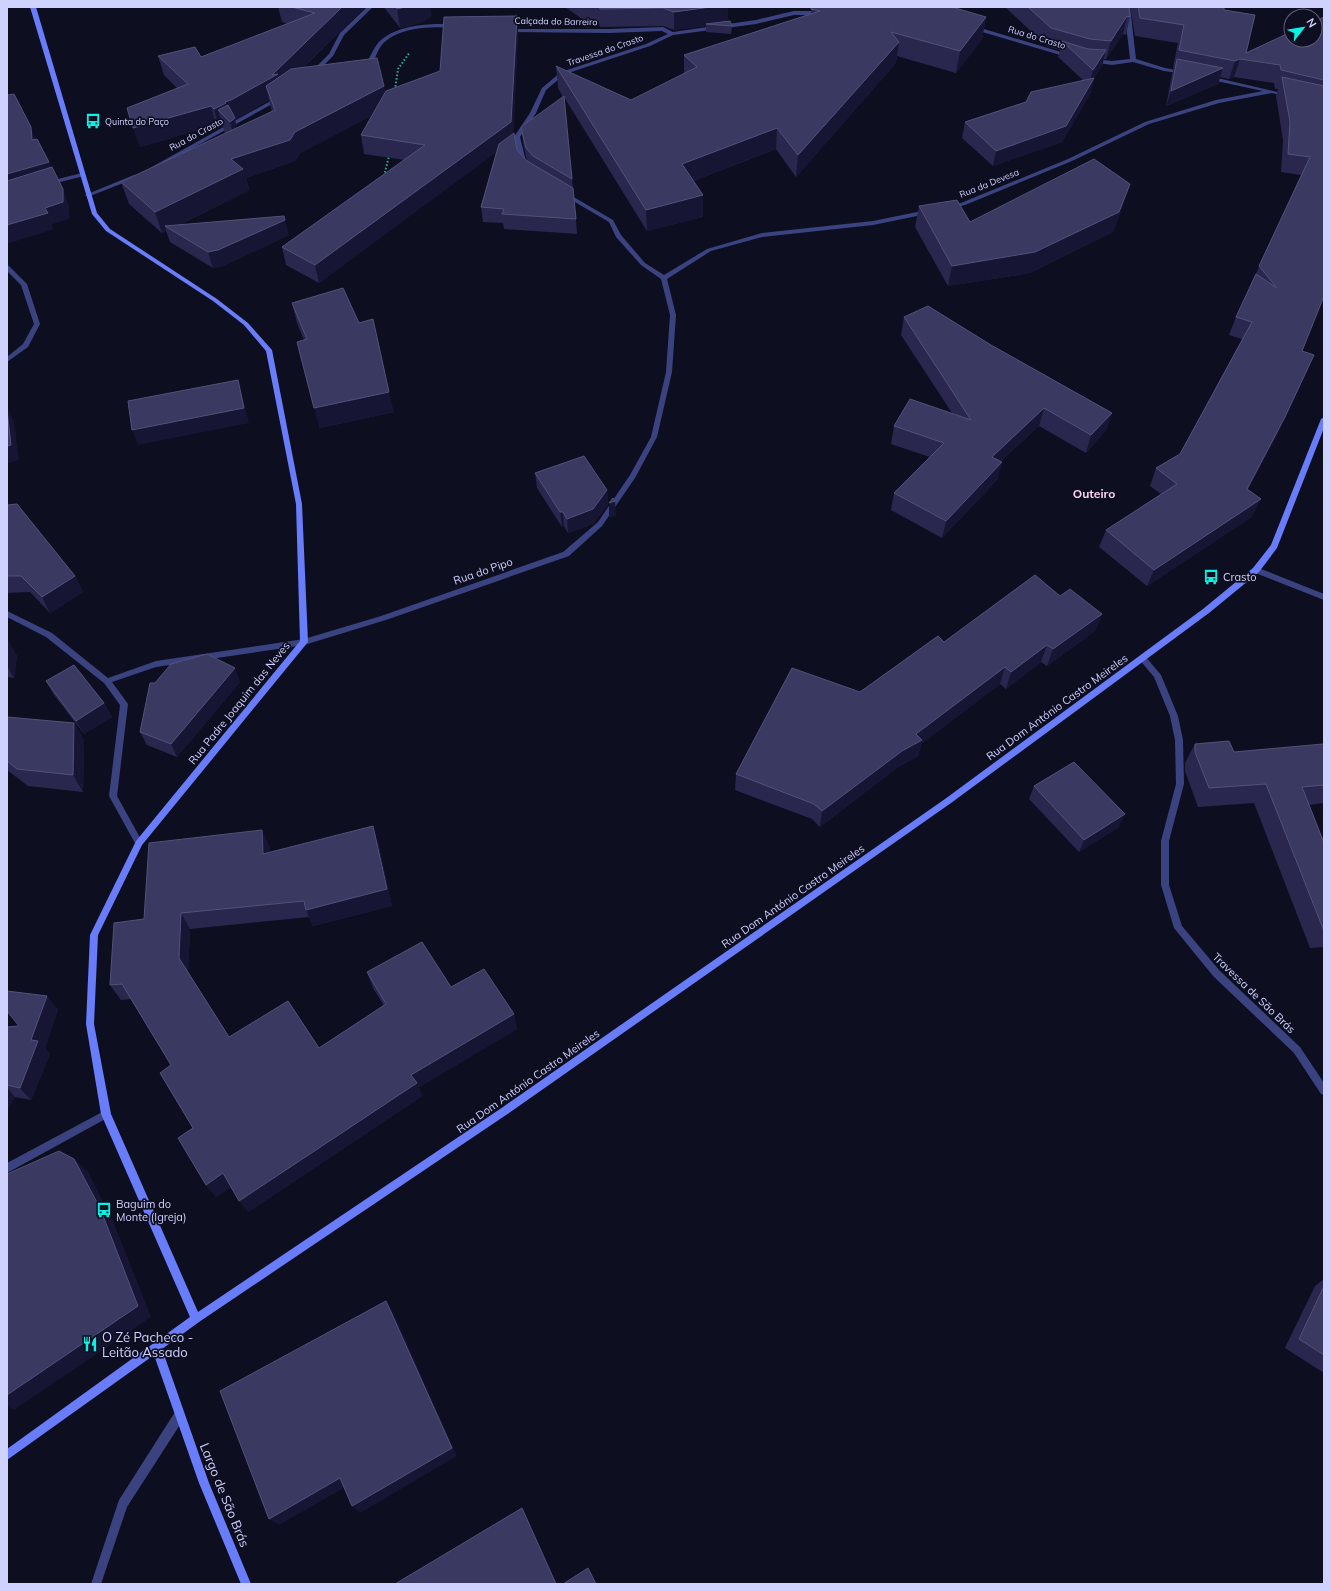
<svg xmlns="http://www.w3.org/2000/svg" width="1331" height="1591" font-family="Mulish,sans-serif">
<style>
.lines{fill:none;stroke-linecap:round;stroke-linejoin:round}
.path{stroke:#31af93;stroke-width:2;stroke-dasharray:1.5 2;stroke-linecap:butt}
.street{fill:#3a437f;fill-rule:evenodd}
.secondary{fill:#697dfb;fill-rule:evenodd}
.wall{fill:#29274e;fill-rule:evenodd}
.shaded-wall{fill:#161534}
.building{fill:#3a3961;stroke:#52517a}
.labels{text-anchor:middle;dominant-baseline:central;stroke-width:3.5;stroke-linejoin:round;paint-order:stroke}
.far-street-label{font-size:9px;fill:#cfd1fe;stroke:#0e0e21}
.far-poi-label{font-size:9px;fill:#cfd1fe;stroke:#0e0e21;text-anchor:start}
.street-label{font-size:11px;fill:#cfd1fe;stroke:#0e0e21}
.poi-label{font-size:11px;fill:#cfd1fe;stroke:#0e0e21;text-anchor:start}
.neighbourhood-label{font-size:12px;font-weight:bold;fill:#fed1f5;stroke:#0e0e21}
.near-poi-label{font-size:13px;fill:#cfd1fe;stroke:#0e0e21;text-anchor:start}
.near-street-label{font-size:13px;fill:#cfd1fe;stroke:#0e0e21}
</style>
<rect width="100%" height="100%" fill="#0e0e21"/>
<g class="lines">
<!-- path -->
<path class="path" d="M395,90l3,-21 12,-17
M384,176l5,-20"/>
<!-- street -->
<path class="street" d="M367,7h6l-29,28 -11,21 -18,18h-4v-2l18,-18 11,-21z
M1124,7h6l6,52 29,9 21,4v2l-22,-3 -31,-9 -21,3 -21,-3v-2l2,-1 19,2 18,-2z
M794,11h28l3,2 -3,2h-28l-38,9 -83,11 -23,11 -85,28 -19,16 -10,23 -16,24 7,28 -3,2 -3,-2 -7,-28 16,-24 12,-25 19,-16 85,-28 22,-10 -6,-3 -53,2 -102,-1 -3,-2 1,-1h104l54,-2 10,5 83,-12z
M435,24h19l3,2 -3,2c-22,-2 -58,-1 -73,18 -3,4 -5,10 -7,14l4,7 -5,1 -5,-8c3,-5 6,-12 10,-17 14,-15 38,-18 57,-19z
M974,26l97,29 1,1 -5,1 -95,-28 -1,-1z
M1209,76l81,19 -3,2 -15,-4 -53,10 -70,21 -77,37 -107,44 -15,4 -3,-2 14,-4 107,-44 77,-37 71,-22 47,-9 -56,-12v-2z
M276,98l5,1 -126,70 -5,-1z
M82,173l3,2 -1,1 -36,9 -3,-2 1,-1z
M134,175l2,1v2l-46,18h-4l-1,-1z
M565,192l48,28 8,15 24,28 19,12 43,-26 55,-16 111,-12 54,-11 3,2 -3,2 -54,11 -111,12 -51,14 -44,28 9,36 -4,57 -15,65 -22,41 -33,48 -33,30 -183,64 -82,25 -148,22 -44,15 16,22 -11,92 26,47 -1,2 -3,1 -3,-1 -27,-49 11,-91 -16,-22 -58,-46 -39,-20v-6l45,22 56,45 48,-17 148,-22 77,-23 182,-64 35,-30 32,-47 21,-38 15,-65 4,-57 -9,-36 -20,-14 -25,-28 -7,-15 -46,-27v-2z
M7,265l2,1 18,18 13,40 -12,23 -21,15v-5l16,-13 11,-20 -13,-39 -14,-14z
M1256,567l68,27v6l-71,-28 -1,-2z
M1142,655l3,1 16,19 17,41 5,24 1,44 -15,57v44l13,41 37,44 81,77 24,36v12l-3,-1 -27,-41 -81,-77 -39,-48 -13,-43v-44l15,-57 -1,-44 -5,-24 -16,-39 -16,-19z
M106,1110l3,1 2,3 -2,3 -102,56v-10z
M179,1411l4,1 1,4 -1,4 -56,87 -26,77h-10l28,-84 56,-88z"/>
<!-- secondary -->
<path class="secondary" d="M30,7h6l61,206 13,16 107,70 31,24 24,27 30,154 6,138 -166,203 -44,90 -4,89 17,90 87,198 305,-205 442,-308 258,-190 50,-41 18,-23 50,-126 3,-2v11l-47,120 -18,24 -50,41 -258,190 -442,310 -310,209 -37,27 47,134 42,101h-10l-42,-101 -45,-128 -147,105v-11l183,-132 -89,-203 -15,-90 4,-89 46,-94 164,-200 -4,-137 -30,-153 -22,-26 -31,-24 -107,-70 -14,-17z"/>
</g>
<!-- wall -->
<path class="wall" d="M278,7h87l-62,61 81,18 1,6 55,-21 77,-55 1,18 -5,99 4,17 10,11 -4,-19 -2,-15 42,-30 -5,-9 -2,-22 75,34 53,-26v-19l127,-41v-7l175,10 -4,22 -26,34 -59,-17 -1,7 -100,114 -20,-28 -83,32 10,14v22l-56,14 -83,-134 12,122 1,15 -73,-5 -1,-6 -20,-1 -2,-15 15,-55 -177,131 -33,-18 -4,-18 123,-87 -41,-6 -3,-19 10,-19 -71,37 -5,8 -49,17 3,12 -70,35 110,10 -66,31 -10,2 -43,-26 -4,-11 -4,2 -33,-29 -8,-22 104,-48 -2,-7 -4,1 -3,-3 -76,22 -13,-39 50,-20 -13,-13 -6,-19 43,1 87,-33 -6,-2zM269,100l3,12 -35,16 -2,-8z
M384,7h46l1,10 -11,6 -20,5z
M565,7h163l-1,15 5,4 -1,8 -25,-2v-6l-32,4 -11,-4 -63,1 -2,-6h-13z
M1005,7h124l1,10 -4,18 -3,-1 -17,25h-2l-2,7 -9,13 1,-1 -4,16 -28,48 -69,24 -31,-28 3,-16 61,-20 58,-21 -26,-24 2,-7 -13,-4z
M1130,7h94v3l22,43 78,-36v279l-22,55 -25,84 -29,54 5,27 -106,70 -48,-39 7,-17 55,-36 -11,-8 6,-18 24,-14 62,-115 -13,-4 7,-18 65,-142 -20,-3 2,-32 -7,-44 2,-7h-3l-1,-6 -40,-6 -5,2 -9,-2 -2,7 -52,22 6,-32 2,-6h-1l5,-25 -43,-7z
M1123,205l-10,27 -83,41 -82,13 -33,-59 4,-21 51,16z
M292,303l102,109 -74,16 -23,-86 7,-2 -7,-17z
M904,317l87,28 121,68 -6,17 -20,23 -47,-27 -38,35 -3,18 -56,59 -51,-28 3,-17 36,-36 -39,-13 3,-18 58,-13 -51,-78z
M535,473l72,17 1,15 -15,19 -25,9 -4,-7 -2,1 -25,-39z
M7,505l68,71 8,16 -33,21 -20,-21 -23,1z
M1060,596l42,18 -7,17 -48,35 -6,-4 -35,27 -6,-5 -79,60 -3,12 -20,11 -78,60 -8,-8 -77,-29 1,-16 124,-82 84,-50z
M7,640l10,16 -3,22 -7,-1z
M46,681l58,22 8,14 -28,17 -30,-39z
M240,682l-63,75 -30,-12 -7,-13 15,-49z
M7,717l67,6 10,17 -1,52 -55,-6 -21,-16z
M1195,744l39,8 90,-5v56l-15,2 15,38v104l-14,1 -56,-145 -56,4 -13,-36v-8z
M1034,786l85,41 -40,25 -50,-53z
M378,843l14,63 -79,20 -4,-9 -119,12 -2,44 41,64 90,11 65,-42 -11,-18 -6,-16 84,15 63,27 3,15 -98,58 3,9 -174,116 -17,-25 -15,10 -10,-12 -13,-57 -22,-63 -40,-66 -10,1 -11,-15 34,-66 126,-72v5z
M58,1009l-13,39 5,6 -19,46 -16,-3 -8,13v-83l12,-1z
M1324,1279v94l-39,-25 30,-62z"/>
<!-- shaded-wall -->
<path class="shaded-wall" d="M342,7h23l-84,82 -15,-3 3,14 -34,20 6,21 -5,3 -6,-22 -12,-12 5,17 -4,1 -5,-19 11,-7 47,-27z
M405,7h25l1,10 -11,6 -20,5 -3,-19z
M711,7h17l-1,16 -21,1v2l-32,4v-18z
M517,16l1,18 -5,106 -194,143 -4,-18 196,-143z
M1127,16l-4,18 -17,25 5,-18z
M986,17l-4,22 -26,34 4,-22z
M899,42l-3,21 -100,114 2,-22z
M1106,50l-4,16 -13,19 4,-15z
M1240,59l-6,18 -5,2 6,-18z
M1223,68l-5,16 -52,22 5,-15z
M1094,78l-4,16 -28,48 -69,24 3,-15z
M384,86l4,22 -88,45 -5,8 -49,17 3,12 -79,39 -5,-3 1,5 -4,2 -7,-21 76,-53 64,-27z
M211,106l5,19 -76,22 -7,-19z
M31,127l6,16 -5,-3z
M777,128l-1,21 -94,36v-21z
M49,162l7,16 -49,14v-18z
M1130,184l-7,21 -10,27 -83,41 -82,13 4,-20z
M63,189l6,16v14l-17,5 2,5 -47,15v-19l38,-17z
M703,195v22l-56,14 -1,-21z
M285,220l4,15 -66,31 -10,2 -5,-16z
M238,380l4,15 7,28 -111,22 -6,-15z
M389,392l5,20 -74,16 -6,-20z
M7,407l7,14 5,39 -12,3z
M1044,408l-5,18 -52,48 5,-17z
M1112,413l-6,17 -20,23 5,-18z
M1285,417l-8,18 -38,71 8,-17z
M1002,462l-4,17 -56,59 4,-17z
M607,490l1,15 -15,19 -25,9 -1,-14z
M1261,499l-8,17 -106,70 7,-16z
M615,501l1,15 -7,2v-15z
M560,512h3l1,14 -2,1z
M75,576l8,16 -33,21 -8,-16z
M1102,614l-7,17 -48,35 6,-17z
M8,640l9,16 -3,22 -7,-12z
M1047,645l-6,17 -35,27 5,-17z
M1005,667l-5,17 -79,60 -3,12 -20,11 -78,60 2,-16 94,-77z
M235,668l5,14 -63,75 -6,-13z
M104,703l8,14 -28,17 -8,-13z
M74,723l10,17 -1,52 -10,-17z
M1125,814l-6,13 -40,25 5,-12z
M373,826l5,17 14,63 -79,20 -7,-16z
M262,830l8,17 1,23 -8,-16z
M181,913l9,16 -2,45 -9,-16z
M47,996l11,13 -13,39 5,6 -19,46 -11,-12 11,-48z
M514,1014l3,15 -98,58 3,9 -174,116 -9,-11 172,-126z
M7,1088l8,9 -8,13z
M74,1159l14,13 25,49 38,96 -137,93 -7,-4v-11z
M223,1173l10,13 -17,11 -10,-12z
M386,1301l7,11 64,144 -97,57 -8,-7z
M340,1478l9,7 -70,40 -10,-6z
M522,1508l4,8 31,68h-1z"/>
<!-- building -->
<path class="building" d="M292,7h50l-70,68 6,-1 -47,26 -6,2 1,1 -12,6 -3,-3 -78,22 -6,-20 61,-24 -30,-28 37,-9 6,10 114,-44z
M396,7h9l-8,2z
M599,7h112l-37,5 -11,-4 -63,1z
M811,7h141l34,10 -26,34 -69,-19 8,10 -101,113 -21,-27 -95,36 21,31 -57,15 -90,-144 75,34 66,-33 -13,-12 136,-44 -9,-2z
M1028,7h101l1,10 -3,-1 -16,25 -21,-2 -39,-11z
M1138,7h86v3l31,5 -9,38 45,-21v8h24v-19l9,-4v63l-43,-10 -1,-5 -40,-6 -5,2 -56,-11 5,-25 -44,-7z
M517,16l-6,106 -196,143 -33,-18 143,-102 -64,-10 25,-44 54,-20 4,-54z
M730,21l2,5 -26,-2z
M1062,41l26,8 18,1 -13,20z
M377,58l7,28 -89,46 -5,8 -59,19 12,10 -88,43 -34,-30 154,-72 -9,-24 25,-17z
M1177,59l46,9 -52,23z
M1282,77l42,9v210l-22,55 12,4 -29,62 -38,72 14,10 -107,71 -48,-40 71,-46 -21,-16 24,-14 72,-132 -16,-5 20,-43 21,14 -18,-22 51,-109 -22,-3 2,-32z
M1094,78l-28,48 -70,25 -31,-29 61,-20 5,-10z
M14,94l17,33 1,13 5,-1 12,23 -42,12v-79z
M564,96l8,83 -39,-23 -7,-8 -5,-21z
M228,105l7,13 -5,4 -12,-12z
M514,133l3,17 10,11 46,27 3,31 -74,-5 2,-5 -23,-2 18,-63z
M1094,159l36,25 -11,28 -84,40 -83,14 -33,-60 38,-6 13,22z
M52,167l11,22v13l-18,6 3,5 -41,12v-44z
M284,216l1,4 -67,30 -10,2 -43,-26z
M343,288l16,35 14,-4 16,73 -75,16 -17,-66 10,-3 -15,-36z
M928,306l63,39 121,68 -21,22 -47,-27 -52,49 10,5 -56,59 -52,-28 50,-50 -50,-17 16,-27 61,21 -67,-103z
M238,380l6,28 -112,22 -4,-29z
M7,410l4,35 -4,1z
M584,456l23,34 -14,19 -26,10 -4,-7h-3l-25,-39z
M613,498l2,3 -6,2z
M17,504l58,72 -33,21 -21,-21h-14v-71z
M1035,575l25,21 10,-7 32,25 -49,35 -6,-4 -36,27 -6,-5 -89,67 6,6 -20,11 -80,60 -8,-7 -78,-30 56,-106 68,24 78,-56 6,6z
M207,654l28,14 -64,76 -31,-12 10,-49h5l16,-19z
M74,665l30,38 -28,18 -30,-40z
M7,717l67,6 -1,52 -56,-6 -10,-8z
M1229,741l5,11 89,-8 1,3v38l-22,2 22,56v88l-58,-147 -57,4 -14,-36v-8z
M1074,762l51,52 -41,26 -50,-54z
M373,826l14,63 -81,21 -2,-9 -123,12 -2,45 50,79 59,-36 31,47 67,-44 -19,-32 55,-30 29,45 33,-18 30,45 -103,61 6,8 -178,118 -16,-28 -17,12 -28,-47 15,-10 -33,-55 11,-8 -49,-81 -12,1 4,-62 30,-4 5,-76 113,-13 1,24z
M7,991l40,5 -16,44 7,1 -18,47 -13,-3v-58l12,-1 -12,-15z
M59,1151l15,8 26,49 38,98 -131,89v-221z
M1324,1286v69l-25,-16z
M386,1301l66,147 -100,58 -12,-28 -71,41 -49,-128z
M522,1508l34,76h-161z
M588,1568l8,16h-33z"/>
<!-- icons -->
<defs>
<symbol id="bus-bare" viewBox="-9 -9 18 18"><path d="M-5-6H5V4H4V6H2V4H-2V6H-4V4H-5ZM-3.5-4V0h7V-4ZM-3.5 1.2v1.5H-2V1.2ZM2 1.2v1.5H3.5V1.2Z" fill="#07f2e2" stroke="#0e0e21" stroke-width="2.5" paint-order="stroke"/></symbol>
<symbol id="restaurant-bare" viewBox="-9 -9 18 18"><path d="M-5-6h1v4h1v-4h1v4h1v-4h1v5L-1.5 .5V6h-2V.5L-5-1ZM5-6V6H3V1.5H1.5Q1.5-4 5-6Z" fill="#07f2e2" stroke="#0e0e21" stroke-width="2.5" paint-order="stroke"/></symbol>
</defs>
<g fill-rule="evenodd">
<use href="#bus-bare" x="82" y="110" width="22" height="22"/>
<use href="#bus-bare" x="1200" y="566" width="22" height="22"/>
<use href="#bus-bare" x="93" y="1199" width="22" height="22"/>
<use href="#restaurant-bare" x="79" y="1333" width="22" height="22"/>
</g>
<g class="labels">
<!-- far-street labels -->
<g class="far-street-label">
<text transform="translate(556 21) rotate(1)">Calçada do Barreiro</text>
<text transform="translate(1037 37) rotate(17)">Rua do Crasto</text>
<text transform="translate(605 50) rotate(-19)">Travessa do Crasto</text>
<text transform="translate(196 134) rotate(-28)">Rua do Crasto</text>
<text transform="translate(989 183) rotate(-22)">Rua da Devesa</text>
</g>
<!-- far-poi labels -->
<g class="far-poi-label">
<text x="105" y="121">Quinta do Paço</text>
</g>
<!-- street labels -->
<g class="street-label">
<text transform="translate(483 571) rotate(-19)">Rua do Pipo</text>
<text transform="translate(239 703) rotate(-51)">Rua Padre Joaquim das Neves</text>
<text transform="translate(1057 707) rotate(-36)">Rua Dom António Castro Meireles</text>
<text transform="translate(793 896) rotate(-35)">Rua Dom António Castro Meireles</text>
<text transform="translate(1254 993) rotate(44)">Travessa de São Brás</text>
<text transform="translate(528 1081) rotate(-35)">Rua Dom António Castro Meireles</text>
</g>
<!-- poi labels -->
<g class="poi-label">
<text x="1223" y="577">Crasto</text>
<text x="116" y="1204">Baguim do<tspan x="116" dy="13">Monte (Igreja)</tspan></text>
</g>
<!-- neighbourhood labels -->
<g class="neighbourhood-label">
<text x="1094" y="493">Outeiro</text>
</g>
<!-- near-poi labels -->
<g class="near-poi-label">
<text x="102" y="1337">O Zé Pacheco -<tspan x="102" dy="15">Leitão Assado</tspan></text>
</g>
<!-- near-street labels -->
<g class="near-street-label">
<text transform="translate(225 1495) rotate(68)">Largo de São Brás</text>
</g>
</g>
<!-- border -->
<rect width="1331" height="1591" fill="none" stroke="#cfd1fe" stroke-width="16"/>
<!-- north arrow -->
<g transform="translate(1303 28) rotate(59)"><circle r="19" fill="#0e0e21" stroke="#5b5c79"/>
<path d="M0-3L7 15L0 10L-7 15Z" fill="#07f2e2"/>
<text y="-6" font-size="11" font-weight="bold" text-anchor="middle" fill="#cfd1fe">N</text>
</g>
</svg>
